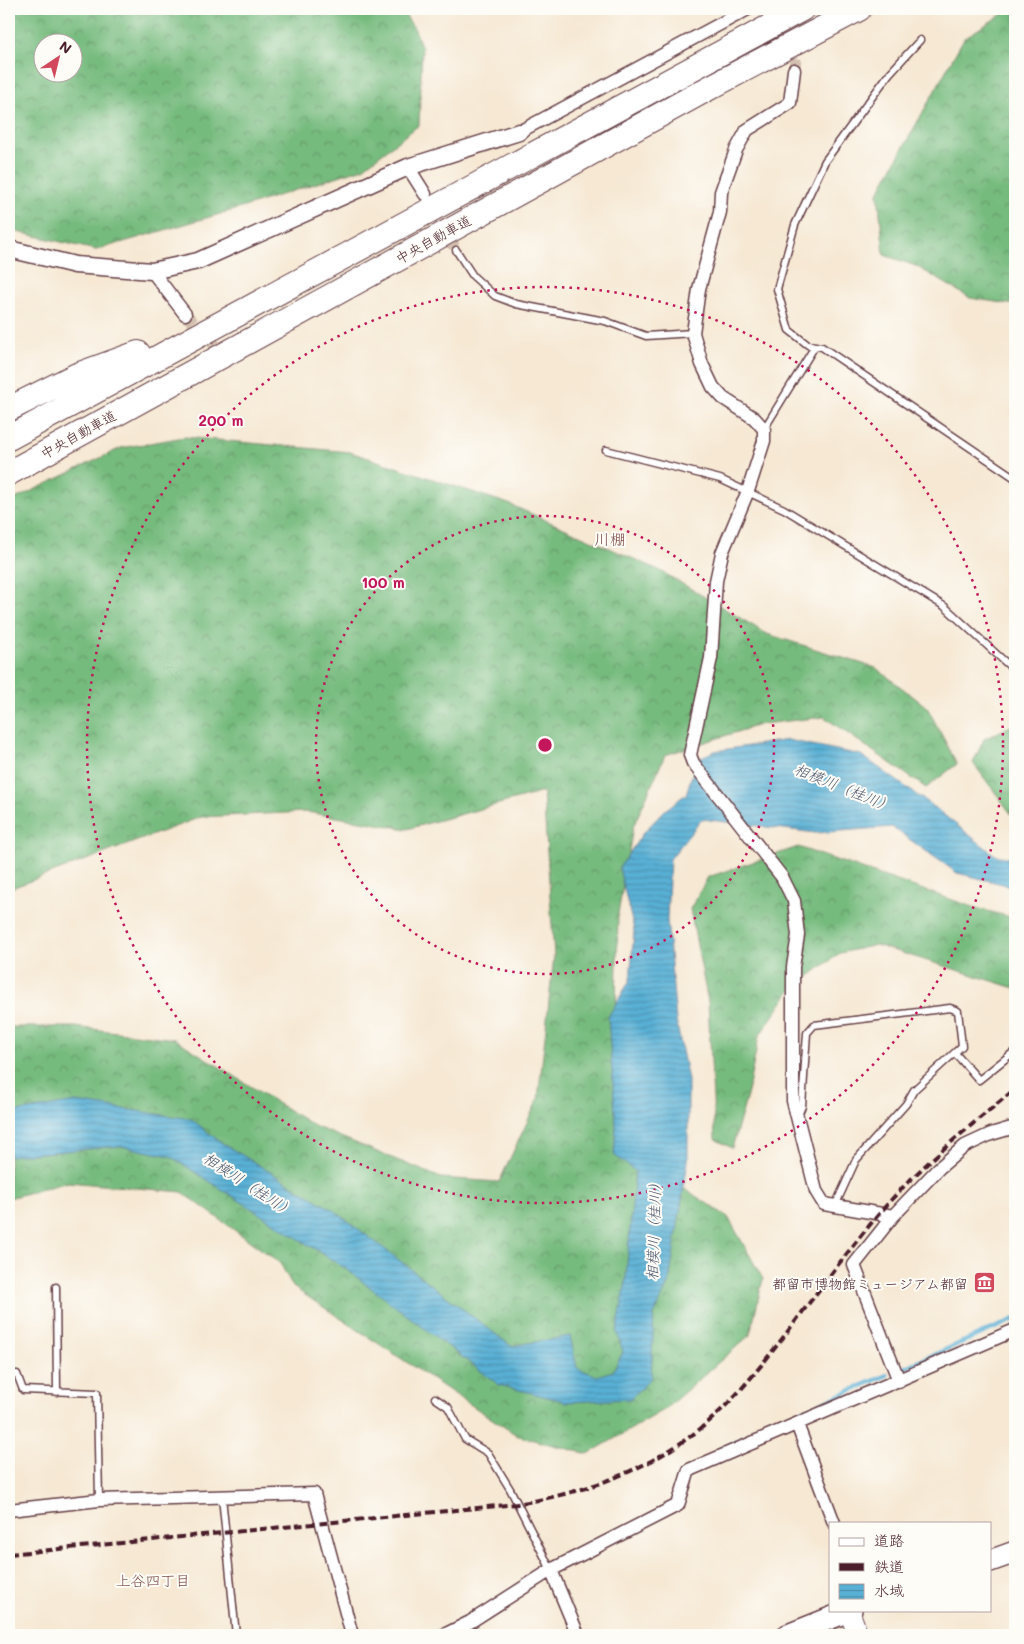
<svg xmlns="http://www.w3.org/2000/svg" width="1024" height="1644" font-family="Mali,'Klee One',sans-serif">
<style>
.forest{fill:url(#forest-crowns);stroke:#606d54;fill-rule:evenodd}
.water{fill:url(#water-rules);stroke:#516880}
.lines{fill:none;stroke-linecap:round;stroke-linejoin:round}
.stream{stroke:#58b0d5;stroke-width:4.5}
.minor-tunnel{stroke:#d4c0b1;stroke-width:12;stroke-dasharray:12 6;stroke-linecap:butt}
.service-casing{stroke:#643d44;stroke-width:9}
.minor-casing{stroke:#643d44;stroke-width:15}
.tertiary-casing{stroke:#643d44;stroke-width:19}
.primary-casing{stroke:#643d44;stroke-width:22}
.trunk-casing{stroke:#643d44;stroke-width:24}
.motorway-casing{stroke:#643d44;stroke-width:26}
.service{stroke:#fff;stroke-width:6}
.minor{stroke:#fff;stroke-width:12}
.tertiary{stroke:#fff;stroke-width:16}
.primary{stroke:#fff;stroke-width:20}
.trunk{stroke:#fff;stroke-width:21}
.motorway{stroke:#fff;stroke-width:24}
.rail{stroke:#4a1f2b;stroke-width:4;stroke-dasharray:8 4;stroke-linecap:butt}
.ring{fill:none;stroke:#c2185b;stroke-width:2.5;stroke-dasharray:2.5 5}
.labels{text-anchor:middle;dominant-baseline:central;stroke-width:4;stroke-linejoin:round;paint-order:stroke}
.street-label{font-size:14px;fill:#4a1f2b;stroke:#fdfcf7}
.poi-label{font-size:14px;fill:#4a1f2b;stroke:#fdfcf7;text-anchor:end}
.water-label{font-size:15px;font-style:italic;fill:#50596f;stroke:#fdfcf7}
.neighbourhood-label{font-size:15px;fill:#814f4c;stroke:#fdfcf7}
.quarter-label{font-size:16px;fill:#814f4c;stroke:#fdfcf7}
.centre{fill:#c2185b;stroke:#fdfcf7;stroke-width:2.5}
.ring-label{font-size:15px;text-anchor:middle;font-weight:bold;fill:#c2185b;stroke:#fdfcf7;stroke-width:4;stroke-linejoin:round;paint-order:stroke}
</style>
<defs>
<pattern id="forest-crowns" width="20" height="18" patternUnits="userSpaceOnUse" patternTransform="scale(1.25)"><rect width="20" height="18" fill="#76bb7e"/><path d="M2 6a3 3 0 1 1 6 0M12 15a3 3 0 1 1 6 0" fill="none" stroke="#639767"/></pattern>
<pattern id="water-rules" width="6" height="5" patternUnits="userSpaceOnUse" patternTransform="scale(1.25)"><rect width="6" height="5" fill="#58b0d5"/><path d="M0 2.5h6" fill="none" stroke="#4b8fad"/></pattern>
</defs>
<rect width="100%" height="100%" fill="#fdfcf7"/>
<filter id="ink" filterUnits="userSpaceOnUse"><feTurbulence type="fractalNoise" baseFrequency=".02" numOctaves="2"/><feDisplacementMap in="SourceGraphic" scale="10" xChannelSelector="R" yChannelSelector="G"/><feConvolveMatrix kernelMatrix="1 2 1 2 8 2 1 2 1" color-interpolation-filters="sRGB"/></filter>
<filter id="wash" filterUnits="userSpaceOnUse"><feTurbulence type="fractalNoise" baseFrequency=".0096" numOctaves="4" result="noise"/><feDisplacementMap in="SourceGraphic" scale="20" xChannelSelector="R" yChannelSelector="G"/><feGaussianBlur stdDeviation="1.12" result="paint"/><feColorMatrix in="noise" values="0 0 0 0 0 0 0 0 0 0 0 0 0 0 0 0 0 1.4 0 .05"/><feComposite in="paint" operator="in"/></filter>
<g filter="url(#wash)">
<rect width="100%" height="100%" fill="#f6e8d3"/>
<!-- forest -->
<path class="forest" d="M9,9h392l13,19 8,20 -3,77 -56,43 -119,39 -148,43 -87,-20zM42,42h30v30h-30z
M1006,9h9v296l-45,-7 -54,-32 -32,-11 -6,-62 86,-155 40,-25z
M184,437l166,15 159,52 150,66 108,64 109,34 51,39 30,57 -31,24 -102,-71 -62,7 -97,31 -32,72 -15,87 -3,146 25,100 88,57 35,62 -13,56 -86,75 -76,44 -70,-18 -225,-149 -13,-24 -98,-71 -114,-10 -59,16v-171h66l100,12 139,87 127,52 58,4 39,-83 16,-143 -11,-164 -136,37 -100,-17 -106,5 -192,72v-387l112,-54z
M1015,724v95l-42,-56 11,-24z
M798,847l178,61 39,10v70l-139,-43 -36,8 -49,37 -32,46 -12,60 -15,52 -17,-9 -7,-137 -18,-93 18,-32z"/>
<!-- water -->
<path class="water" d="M788,740l73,15 74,53 60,47 20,4v28l-58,-14 -65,-46 -76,6 -114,-14 -32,40 -3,60 9,101 12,60v81l-19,121 -15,33 -3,63 -21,21 -63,3 -68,-17 -153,-116 -176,-113 -50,-10 -111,10v-43l67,-11 115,17 31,24 113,68 176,135 59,-10 7,32 20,8 16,-5 10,-19 -6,-20 8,-45 10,-116 -21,-16 2,-29 -8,-109 22,-37 4,-50 -15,-62 24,-35 22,-23 21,-16 11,-35 18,-8z"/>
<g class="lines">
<!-- stream -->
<path class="stream" d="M904,1368l111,-49
M720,1450l43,-22 124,-53"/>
</g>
</g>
<g filter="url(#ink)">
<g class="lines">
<!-- minor-tunnel -->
<path class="minor-tunnel" d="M794,70l8,-61
M431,205l25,45
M185,314l50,52"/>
<defs>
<path id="service" d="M920,40l-31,34 -64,87 -30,64 -18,64 12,41 19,15 14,2 193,131
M456,250l17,26 22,20 21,8 89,17 41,15 47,-3
M764,429l51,-83
M606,450l114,29 64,30 160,97 71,65
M955,1053l24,27 36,-29
M798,1115l4,-9 5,-73 7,-8 136,-17 8,3 4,35 -48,44 -8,14 -50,56 -21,46
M56,1287l1,105
M9,1374h8l6,16 74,3 2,107
M435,1398l13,9 17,32 23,14 22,36 41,81
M222,1497l14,138"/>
<path id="minor" d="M794,70l-4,33 -43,27 -11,20 -15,42 -1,20 -21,77 -6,44 9,31 11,23 10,11 31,20 10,11v12l-16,50 -26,62 -6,28 -5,77 -21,97 3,8 89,114 12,24 4,34 -5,32v134l23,90 8,13 69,12
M519,132l229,-123
M408,167l17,27
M152,271l33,43
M899,1381l-45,-116 39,-49 46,-48 26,-22 26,-12 24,-7
M797,1424l37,99
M9,1510l90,-10 215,-6 38,141
M551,1570l27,65
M444,1635l26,-13 81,-52 127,-65 11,-35 326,-140"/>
<path id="tertiary" d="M9,249l66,16 77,6 46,-10 210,-94 111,-35"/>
<path id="primary" d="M849,1611l9,24"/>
<path id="trunk" d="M990,1561l25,-9
M788,1635l63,-25"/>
<path id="motorway" d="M9,409l68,-34 61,-22
M9,438l793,-429
M9,473l700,-385 150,-79"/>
</defs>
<!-- service casing -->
<use href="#service" class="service-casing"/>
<!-- minor casing -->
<use href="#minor" class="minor-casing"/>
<!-- tertiary casing -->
<use href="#tertiary" class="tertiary-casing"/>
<!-- primary casing -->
<use href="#primary" class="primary-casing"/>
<!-- trunk casing -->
<use href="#trunk" class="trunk-casing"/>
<!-- motorway casing -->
<use href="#motorway" class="motorway-casing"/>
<!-- service -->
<use href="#service" class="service"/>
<!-- minor -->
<use href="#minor" class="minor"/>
<!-- tertiary -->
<use href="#tertiary" class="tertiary"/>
<!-- primary -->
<use href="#primary" class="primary"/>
<!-- trunk -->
<use href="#trunk" class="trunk"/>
<!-- motorway -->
<use href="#motorway" class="motorway"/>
<!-- rail -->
<path class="rail" d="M9,1554l508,-50c66,-11 130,-33 183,-75 32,-26 57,-58 82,-90 32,-42 63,-85 97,-125 40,-48 88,-85 136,-125"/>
</g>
</g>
<!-- distance rings -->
<g class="ring">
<circle cx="545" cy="745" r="229"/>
<circle cx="545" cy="745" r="458"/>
</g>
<!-- icons -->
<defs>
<symbol id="museum-square" viewBox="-11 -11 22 22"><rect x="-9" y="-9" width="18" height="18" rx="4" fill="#d1495b" stroke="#fdfcf7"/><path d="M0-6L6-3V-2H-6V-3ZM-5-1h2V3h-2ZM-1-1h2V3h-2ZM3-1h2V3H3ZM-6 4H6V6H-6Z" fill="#fff"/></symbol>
</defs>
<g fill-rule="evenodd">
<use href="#museum-square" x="972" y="1270" width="25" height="25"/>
</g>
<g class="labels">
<!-- street labels -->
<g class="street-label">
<text transform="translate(433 239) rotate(-29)">中央自動車道</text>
<text transform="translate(78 434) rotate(-29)">中央自動車道</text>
</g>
<!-- poi labels -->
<g class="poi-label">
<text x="968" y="1283">都留市博物館ミュージアム都留</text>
</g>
<!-- water labels -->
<g class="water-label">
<text transform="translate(844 787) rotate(22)">相模川（桂川）</text>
<text transform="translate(249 1184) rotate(33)">相模川（桂川）</text>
<text transform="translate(653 1228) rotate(-88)">相模川（桂川）</text>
</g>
<!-- neighbourhood labels -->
<g class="neighbourhood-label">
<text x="153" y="1580">上谷四丁目</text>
</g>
<!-- quarter labels -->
<g class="quarter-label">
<text x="610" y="538">川棚</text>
</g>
</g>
<circle cx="545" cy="745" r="8" class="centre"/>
<g class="ring-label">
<text x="221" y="426">200 m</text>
<text x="383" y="588">100 m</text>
</g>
<!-- margin -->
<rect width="1024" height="1644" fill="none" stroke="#fdfcf7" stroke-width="30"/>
<!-- legend -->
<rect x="829" y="1522" width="162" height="90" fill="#fdfcf7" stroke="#b5a4a5"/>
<rect x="839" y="1538" width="25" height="8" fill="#ffffff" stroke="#b5a4a5"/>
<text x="874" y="1546" font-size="15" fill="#4a1f2b">道路</text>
<rect x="839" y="1563" width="25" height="8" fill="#4a1f2b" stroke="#b5a4a5"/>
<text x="874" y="1572" font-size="15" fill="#4a1f2b">鉄道</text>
<rect x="839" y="1584" width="25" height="15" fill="url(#water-rules)" stroke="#b5a4a5"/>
<text x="874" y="1596" font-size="15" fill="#4a1f2b">水域</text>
<!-- north arrow -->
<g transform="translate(58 58) rotate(35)"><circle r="24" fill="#fdfcf7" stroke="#b5a4a5"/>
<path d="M0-4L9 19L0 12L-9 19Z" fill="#d1495b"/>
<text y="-8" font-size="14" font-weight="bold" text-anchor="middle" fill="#4a1f2b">N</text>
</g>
</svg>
